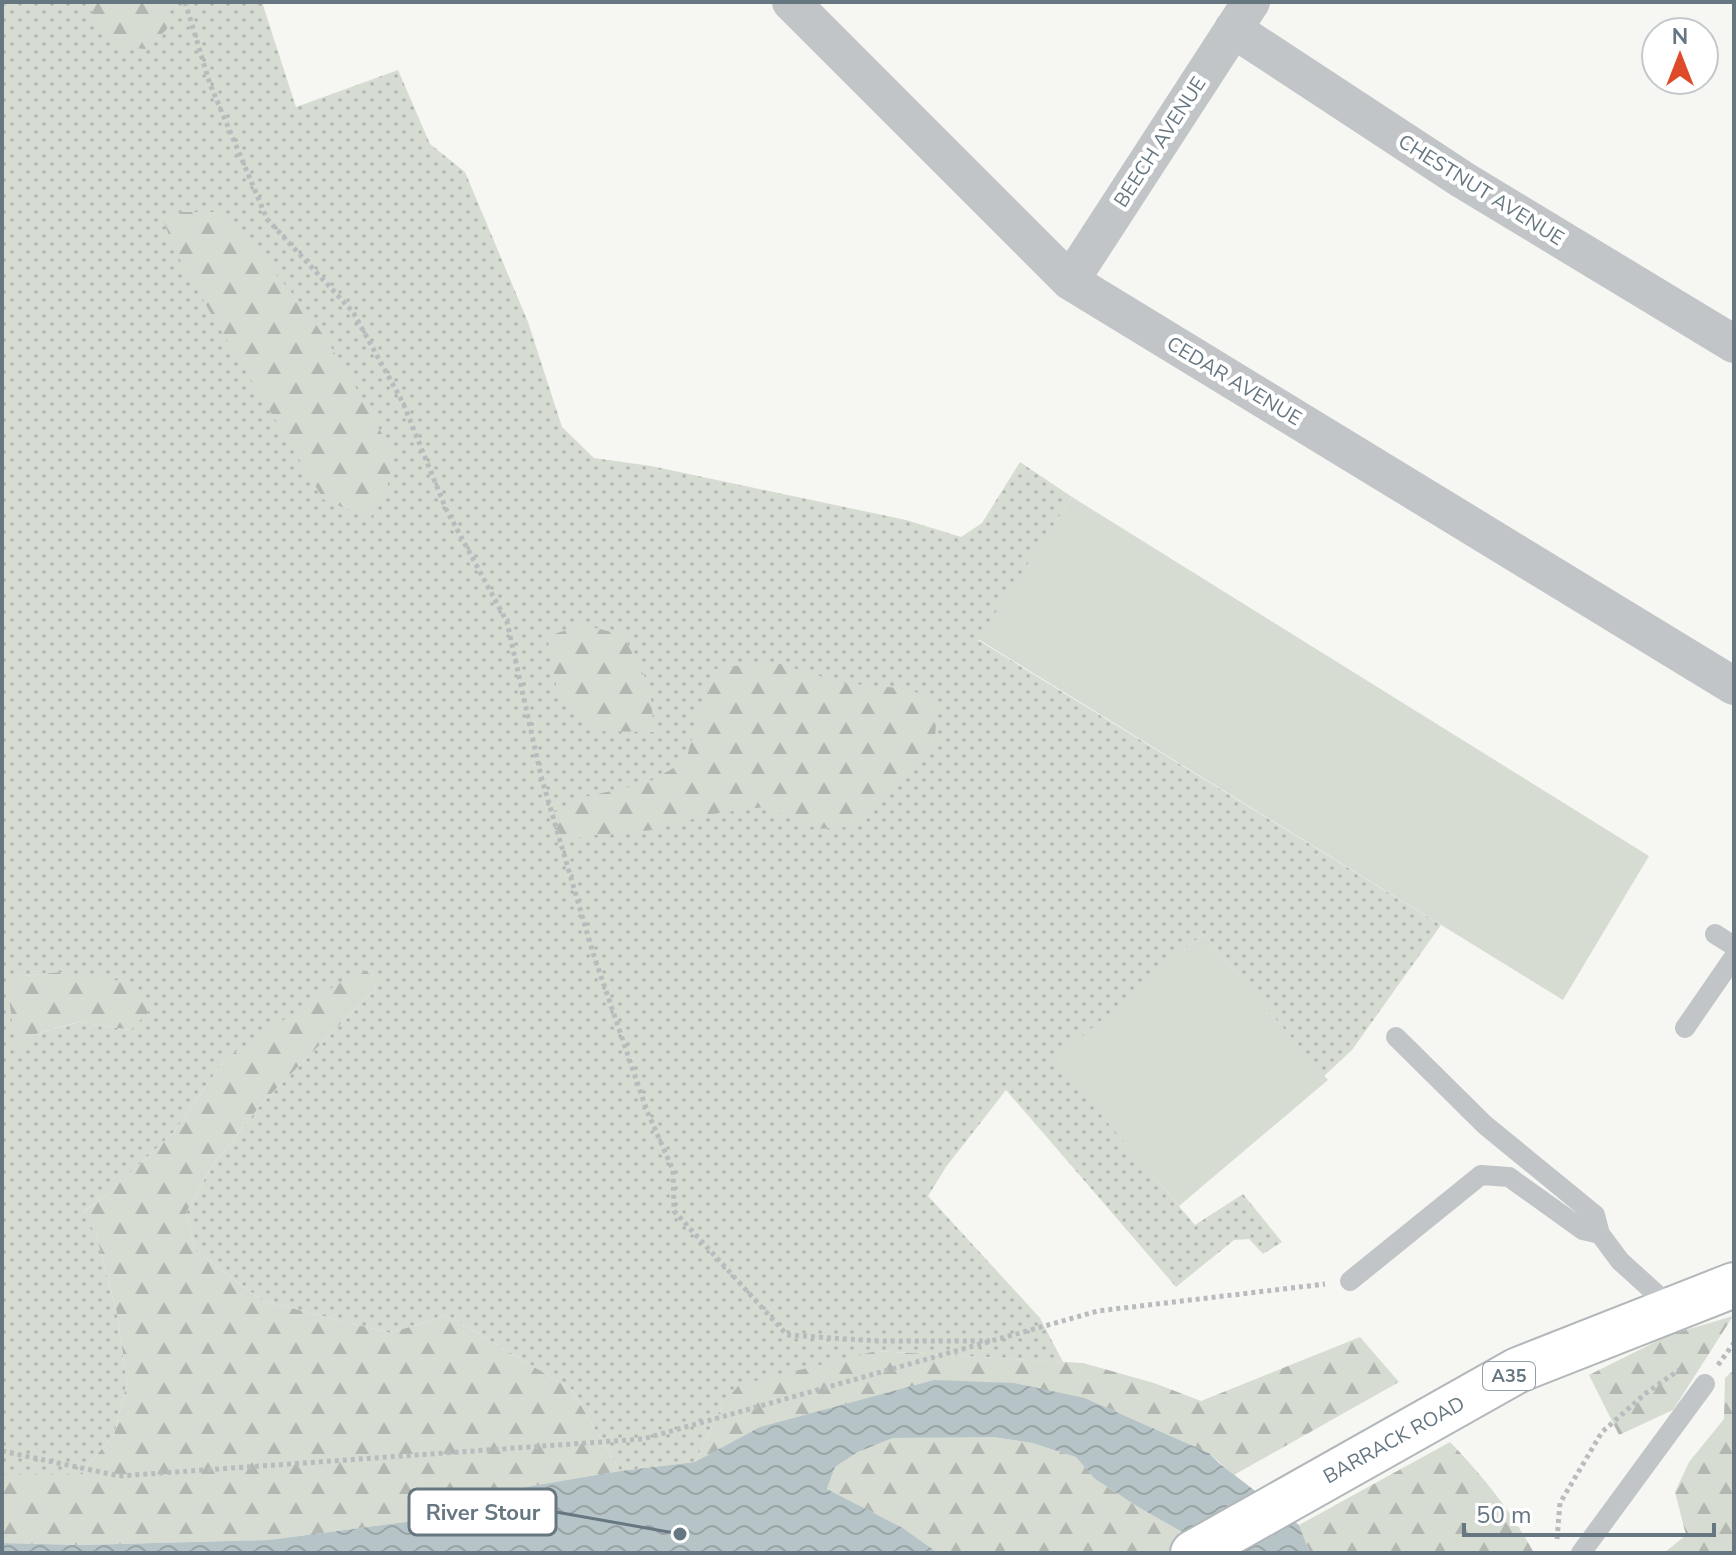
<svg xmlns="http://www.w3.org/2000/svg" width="1736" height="1555" font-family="'Nunito Sans',sans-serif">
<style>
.grass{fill:url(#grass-dots);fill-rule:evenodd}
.forest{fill:url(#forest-firs)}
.garden{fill:#d7dcd3}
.water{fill:url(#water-waves)}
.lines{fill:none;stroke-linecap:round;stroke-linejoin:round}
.primary-casing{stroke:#b2b7ba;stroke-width:48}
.path{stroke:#b9bcbe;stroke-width:5;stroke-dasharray:4 4;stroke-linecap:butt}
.lane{stroke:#c1c5c8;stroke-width:20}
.street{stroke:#c1c5c8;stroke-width:38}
.primary{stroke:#fff;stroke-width:44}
.labels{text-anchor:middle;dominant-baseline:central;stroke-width:8;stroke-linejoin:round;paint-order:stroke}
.shield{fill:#fff;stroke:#94a0a8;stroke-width:2}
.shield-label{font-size:18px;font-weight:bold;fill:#667782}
.street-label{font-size:20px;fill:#667782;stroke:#fff}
.leader{fill:none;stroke:#667782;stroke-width:3}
.callout-dot{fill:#667782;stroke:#fff;stroke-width:3}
.callout{fill:#fff;stroke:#667782;stroke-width:3}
.callout-label{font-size:22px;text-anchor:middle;font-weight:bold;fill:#667782}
</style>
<defs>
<pattern id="grass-dots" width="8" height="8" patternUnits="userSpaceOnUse" patternTransform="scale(2)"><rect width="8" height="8" fill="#d7dcd3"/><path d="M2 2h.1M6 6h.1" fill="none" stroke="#b2b7b1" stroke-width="1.8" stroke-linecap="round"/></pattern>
<pattern id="forest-firs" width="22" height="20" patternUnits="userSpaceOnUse" patternTransform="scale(2)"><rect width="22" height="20" fill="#d7dcd3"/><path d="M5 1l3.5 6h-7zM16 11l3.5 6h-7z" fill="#b2b7b1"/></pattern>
<pattern id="water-waves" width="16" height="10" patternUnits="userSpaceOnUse" patternTransform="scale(2)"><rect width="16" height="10" fill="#b7c4c7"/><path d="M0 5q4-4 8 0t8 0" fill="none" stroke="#99a4a7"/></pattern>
</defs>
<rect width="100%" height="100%" fill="#f6f6f2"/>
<!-- grass -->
<path class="grass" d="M2,2h260l34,105 102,-37 32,74 35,28 63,150 34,105 32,31 57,8 255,54 55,17 21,-14 38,-61 52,35 -94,143 463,285 -89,125 -28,26 -121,-142 -148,126 140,165 48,-31 39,48 -19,12 -14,-15 -15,1 -58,47 -170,-197 -60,77 -18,29 112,122 23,44 -187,-11 -153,53 -28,58 -75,9 -49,-82 -124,-74 -57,18 -127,-32 -68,-51 -9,-37 24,-44 53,-67 113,-114 -5,-18 -146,89 -51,73 -69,64 -22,16 13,22 21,79 10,69 -13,53 -35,40h-77zM60,972l70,58 -51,-8 -47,13 -26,-60 18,1z"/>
<!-- forest -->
<path class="forest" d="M89,2h83l-5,27 -21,20 -25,-2 -29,-34z
M180,212h34c34,31 66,64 93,100 33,45 60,95 87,143l-9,43 -15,20 -46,-18 -107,-176 -43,-75 -10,-27z
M584,625l39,10 27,52 4,45 -61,-1 -35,-36 -11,-59z
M770,661l73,22 66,6 28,13 -2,38 -74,86 -43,3 -54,-22 -53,7 -58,16 -57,5 -36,5 -8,-26 23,-15 72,-16 39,-22 11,-43 18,-49z
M371,969l5,19 -113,114 -53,67 -24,44 9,37 68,51 127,32 57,-18 124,74 49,82 -89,15 -111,34 -151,20 -188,5 -79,-2v-68h77l35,-40 13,-53 -10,-69 -21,-79 -14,-21 23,-17 69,-64 51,-73 111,-74z
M60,972l75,11 16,26 -20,21 -53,-8 -46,13 -16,18 -10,-79 18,2z
M1733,1316l-60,94 -54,25 -30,-60 80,-40z
M1360,1337l39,45 -165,93 -25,-22 -124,-55 -390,64 28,-58 16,-19 137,-34 207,12 71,20 47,18z
M1734,1370v183h-70l22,-18 -11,-43 14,-30 35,-43 1,-41z
M937,1437h56l39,6 45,14 18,22 43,28 81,46h-281l-35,-25 -76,-39 8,-22 23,-15 35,-14z
M1450,1442c33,34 61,69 84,111h-224l-11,-28z"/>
<!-- garden -->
<path class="garden" d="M1072,497l577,359 -86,144 -585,-361z
M1203,934l125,146 -149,126 -125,-146z"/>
<!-- water -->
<path class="water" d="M934,1380l80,3 71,15 124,55 10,10 80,62 11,28h-91l-81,-46 -43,-28 -19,-22 -44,-14 -39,-6 -100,1 -35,14 -23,15 -8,22 76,39 35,25h-936v-10l79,2 188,-5 151,-20 111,-34 89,-15 75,-9 65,-35z"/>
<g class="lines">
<defs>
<path id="primary" d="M1193,1553l325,-183 216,-85"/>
</defs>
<!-- primary casing -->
<use href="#primary" class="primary-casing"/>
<!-- path -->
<path class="path" d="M185,2l25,82 57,135 86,93 50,91 43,106 61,113 34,154 52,177 54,158 26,59 1,41 113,124 90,6h113
M1718,1365l16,-22
M2,1451l117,25 524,-37 455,-128 227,-27
M1557,1539l3,-36 42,-71 44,-39 33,-23"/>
<!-- lane -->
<path class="lane" d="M1715,934l19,12
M1685,1028l49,-71
M1396,1037l89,88 110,90 5,19 20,27 53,48
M1350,1281l131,-106 28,2 74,53 17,4
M1581,1553l124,-169"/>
<!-- street -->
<path class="street" d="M791,2l279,279 664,405
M1233,29l230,151 271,164
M1070,281l181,-279"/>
<!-- primary -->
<use href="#primary" class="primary"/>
</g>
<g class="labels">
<!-- shield labels -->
<rect class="shield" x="1483" y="1362" width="52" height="28" rx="6"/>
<g class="shield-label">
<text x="1509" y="1376">A35</text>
</g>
<!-- street labels -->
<g class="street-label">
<text transform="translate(1160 142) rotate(-57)">BEECH AVENUE</text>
<text transform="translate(1481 190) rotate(32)">CHESTNUT AVENUE</text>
<text transform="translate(1234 381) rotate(31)">CEDAR AVENUE</text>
<text transform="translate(1394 1440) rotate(-29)">BARRACK ROAD</text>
</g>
</g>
<!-- callouts -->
<path class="leader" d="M680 1534L556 1512"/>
<circle class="callout-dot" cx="680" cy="1534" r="8"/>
<rect class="callout" x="409" y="1489" width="147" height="46" rx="8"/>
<g class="callout-label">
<text x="483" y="1520">River Stour</text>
</g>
<!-- border -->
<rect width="1736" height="1555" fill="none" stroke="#667782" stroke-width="8"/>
<!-- north arrow -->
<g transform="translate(1680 56)"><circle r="38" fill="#ffffff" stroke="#c2c9cd" stroke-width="2"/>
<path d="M0-6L14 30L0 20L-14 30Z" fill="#dd4b2b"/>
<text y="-12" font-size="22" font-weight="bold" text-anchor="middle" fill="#667782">N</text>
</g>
<!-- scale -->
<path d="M1464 1523v12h250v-12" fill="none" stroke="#667782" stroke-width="4"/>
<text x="1476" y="1523" font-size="24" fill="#667782" stroke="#ffffff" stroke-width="6" paint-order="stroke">50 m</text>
</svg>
